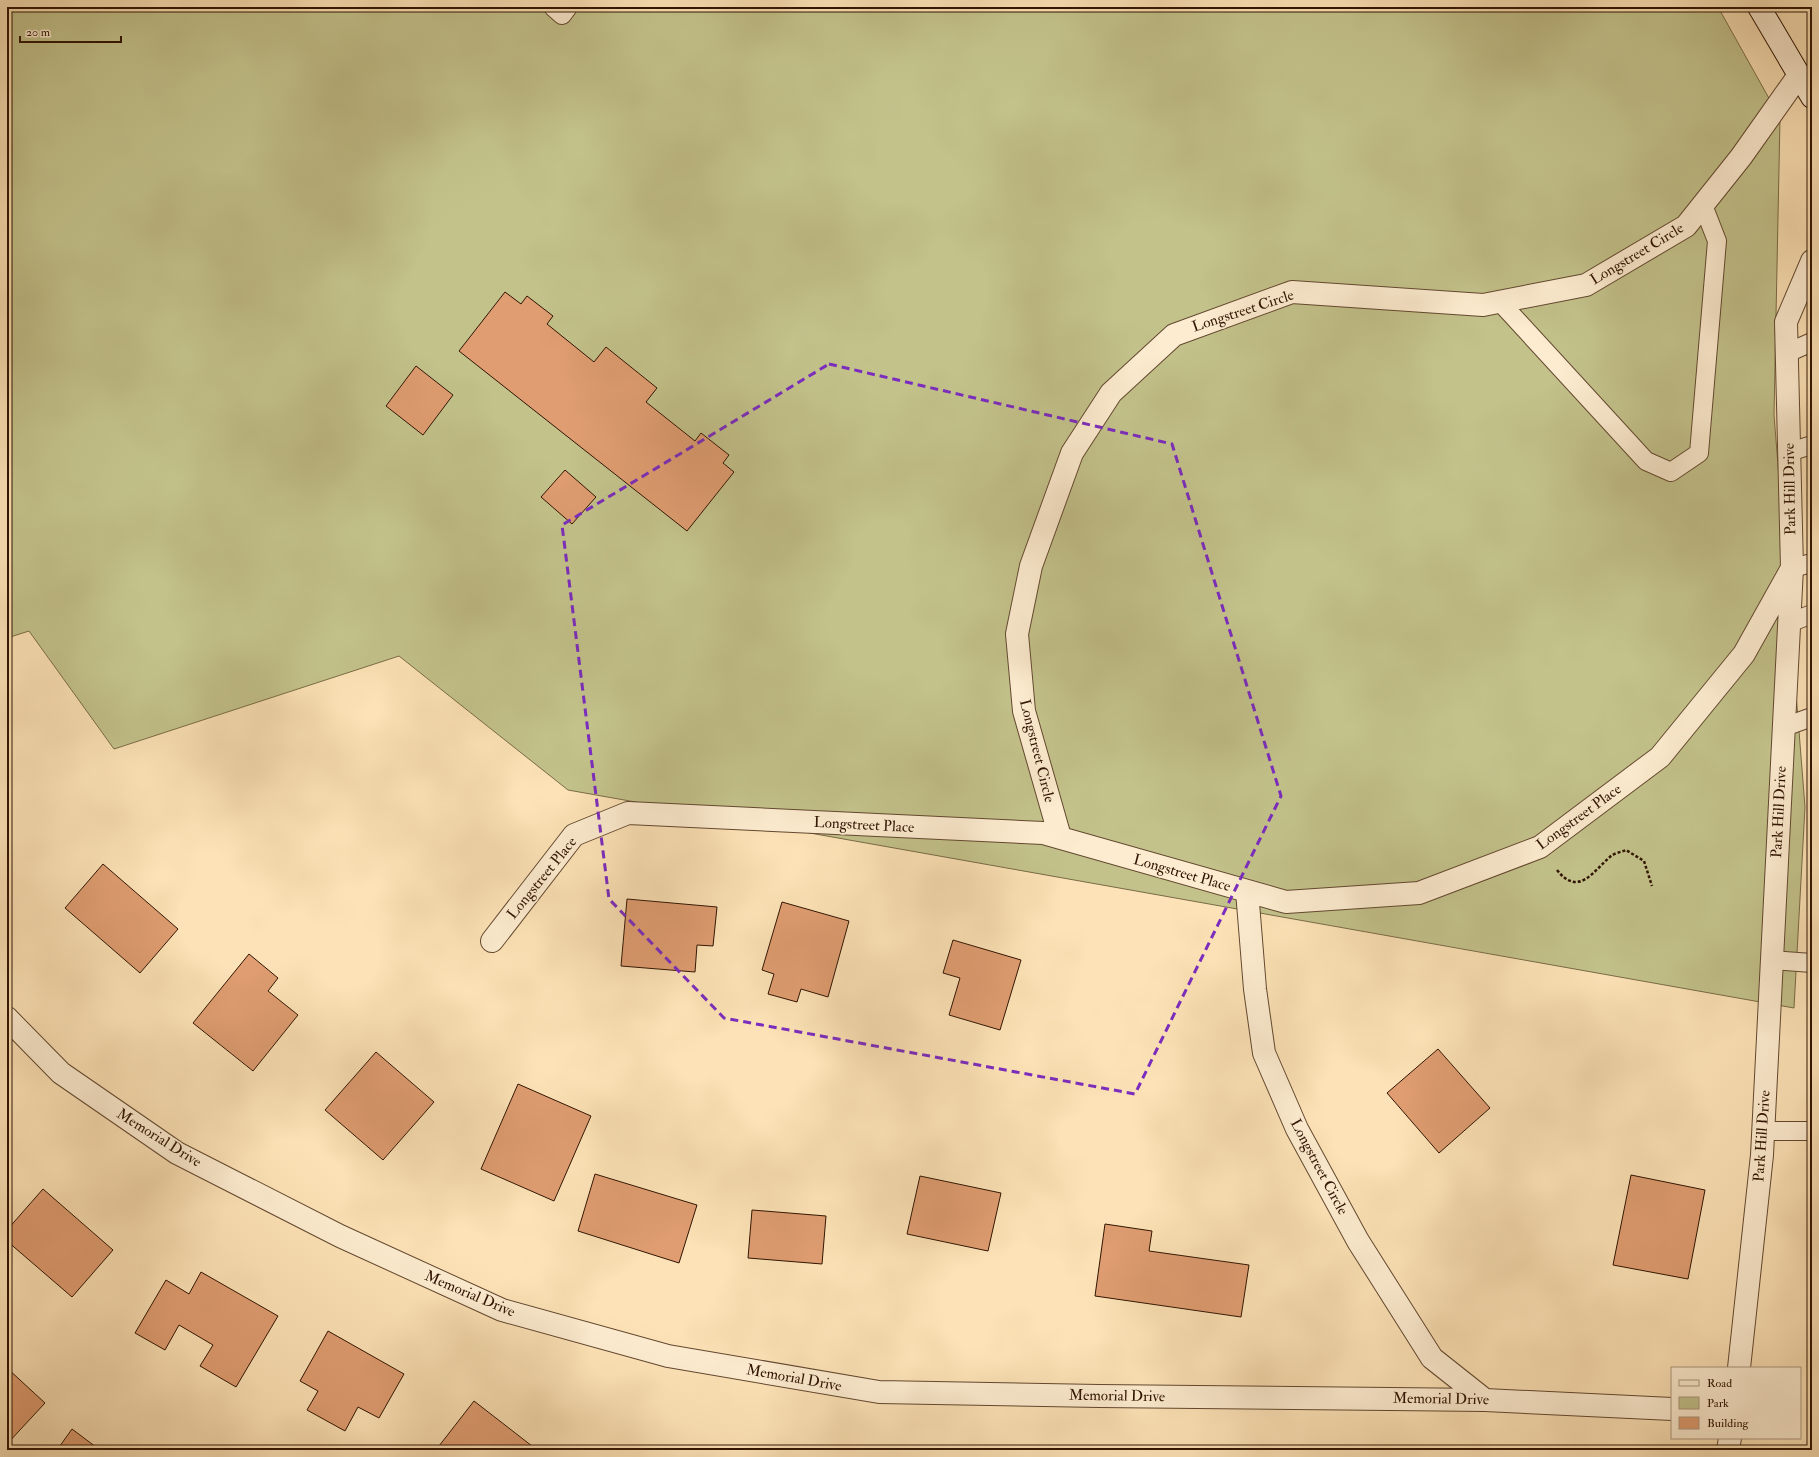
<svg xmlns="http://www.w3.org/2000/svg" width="1819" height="1457" font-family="'IM FELL Double Pica',serif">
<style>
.green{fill:#c3c28b;stroke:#7a6b46}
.building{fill:#df9d71;stroke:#301402}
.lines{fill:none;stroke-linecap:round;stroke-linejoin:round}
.lane-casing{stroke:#63482f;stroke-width:20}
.street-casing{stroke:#63482f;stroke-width:24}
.secondary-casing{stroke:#301402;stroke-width:24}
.path{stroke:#301402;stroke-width:2.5;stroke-dasharray:3 2;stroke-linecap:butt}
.lane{stroke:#fdecd0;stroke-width:18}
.street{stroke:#fdecd0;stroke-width:22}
.secondary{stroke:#fdecd0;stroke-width:22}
.marked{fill:none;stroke:#7b2cbf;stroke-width:3;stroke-dasharray:8 5;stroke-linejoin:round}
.labels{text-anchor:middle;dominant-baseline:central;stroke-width:3.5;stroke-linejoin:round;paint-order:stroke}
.street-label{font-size:15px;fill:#301402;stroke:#fdecd0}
</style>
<rect width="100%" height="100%" fill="#fce2b6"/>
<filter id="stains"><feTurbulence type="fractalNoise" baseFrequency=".005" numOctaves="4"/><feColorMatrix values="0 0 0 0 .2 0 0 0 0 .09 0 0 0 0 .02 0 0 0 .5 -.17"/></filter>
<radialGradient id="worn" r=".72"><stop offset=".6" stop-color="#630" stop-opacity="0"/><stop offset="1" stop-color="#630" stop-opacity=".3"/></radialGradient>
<!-- green -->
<path class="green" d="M7,7h1711l62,111 -6,297 31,392 -11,201 -1226,-218 -169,-134 -285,93 -85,-118 -22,7z"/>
<!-- building -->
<path class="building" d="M505,292l16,12 6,-8 26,20 -6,8 47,38 12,-15 51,41 -11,14 49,39 6,-8 28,22 -6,8 11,9 -47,59 -228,-180z
M416,366l37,29 -30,40 -37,-29z
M565,470l31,27 -24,27 -31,-27z
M103,864l75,65 -38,44 -75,-65z
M627,899l90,8 -4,39 -16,-1 -2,27 -74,-6z
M782,902l67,19 -21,76 -27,-8 -4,13 -29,-8 6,-20 -12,-4z
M953,940l68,20 -21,70 -51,-15 11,-37 -17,-5z
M249,954l29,24 -10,13 30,24 -45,56 -60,-48z
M1438,1049l52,59 -51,45 -52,-60z
M376,1052l58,50 -51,58 -58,-50z
M518,1084l73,32 -37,85 -73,-32z
M595,1174l102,31 -18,58 -101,-32z
M1631,1175l74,15 -17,89 -75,-14z
M920,1176l81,17 -13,58 -81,-17z
M43,1189l70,61 -41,47 -65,-56v-11z
M752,1210l74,6 -4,48 -74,-6z
M1105,1224l47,7 -3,20 100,14 -8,52 -146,-21z
M201,1272l77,44 -42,71 -36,-21 13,-21 -34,-20 -14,25 -30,-17 31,-53 23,14z
M328,1331l76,43 -25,44 -21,-11 -13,24 -38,-21 11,-19 -18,-10z
M7,1368l38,35 -38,41z
M474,1401l58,45 -3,4h-86l-4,-4z
M72,1429l28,21h-43z"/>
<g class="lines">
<defs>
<path id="lane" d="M553,7l9,8 6,-8
M1500,302l146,159 25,11 28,-19 18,-212 -14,-36
M1787,353l25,-11
M1789,452l23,-7
M1792,568l20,-5
M1789,623l23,-9
M1784,727l28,-10
M1772,960l40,3
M1763,1131h49"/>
<path id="street" d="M1060,837l-36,-126 -7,-77 14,-68 41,-113 39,-60 63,-58 118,-43 191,13 103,-20 100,-59 55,-69 58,-82
M1247,891l8,98 9,64 33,76 61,112 74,117 53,42
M492,941l82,-106 54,-22 415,20 243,69 133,-9 121,-46 120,-90 84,-103 48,-86
M7,1018l54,55 116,80 163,83 162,74 166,46 211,36 220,4 386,4 187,9
M1739,1368l23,-213 30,-587 -6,-246 26,-61
M1728,1450l2,-12"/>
<path id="secondary" d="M1759,7l53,90"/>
</defs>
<!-- lane casing -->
<use href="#lane" class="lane-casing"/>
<!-- street casing -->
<use href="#street" class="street-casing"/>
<!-- secondary casing -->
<use href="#secondary" class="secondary-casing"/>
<!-- path -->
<path class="path" d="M1557,870c22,28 37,0 54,-14 4,-3 10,-4 15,-6l18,11 8,25"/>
<!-- lane -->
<use href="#lane" class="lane"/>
<!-- street -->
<use href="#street" class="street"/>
<!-- secondary -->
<use href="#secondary" class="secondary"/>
</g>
<!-- marked area -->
<path class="marked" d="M829,364l343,80 109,352 -146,298 -411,-76 -115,-119 -47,-374z"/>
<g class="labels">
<!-- street labels -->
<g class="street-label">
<text transform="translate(1637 254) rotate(-31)">Longstreet Circle</text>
<text transform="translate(1243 311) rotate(-18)">Longstreet Circle</text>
<text transform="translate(1790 489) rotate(-91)">Park Hill Drive</text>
<text transform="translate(1037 751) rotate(76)">Longstreet Circle</text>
<text transform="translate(1779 812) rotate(-87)">Park Hill Drive</text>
<text transform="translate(1579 817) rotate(-36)">Longstreet Place</text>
<text transform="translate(864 825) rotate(3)">Longstreet Place</text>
<text transform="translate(1182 873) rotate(16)">Longstreet Place</text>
<text transform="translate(542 878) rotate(-51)">Longstreet Place</text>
<text transform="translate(1762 1136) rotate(-86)">Park Hill Drive</text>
<text transform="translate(159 1138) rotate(32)">Memorial Drive</text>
<text transform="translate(1319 1167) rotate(62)">Longstreet Circle</text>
<text transform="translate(470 1294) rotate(23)">Memorial Drive</text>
<text transform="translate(794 1378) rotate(10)">Memorial Drive</text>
<text transform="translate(1117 1396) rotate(1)">Memorial Drive</text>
<text transform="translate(1441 1399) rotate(1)">Memorial Drive</text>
</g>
</g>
<!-- margin -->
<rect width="1819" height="1457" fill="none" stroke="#fce2b6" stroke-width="24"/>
<rect x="8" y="8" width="1803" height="1441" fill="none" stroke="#301402" stroke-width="2"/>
<rect x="12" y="12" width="1795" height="1433" fill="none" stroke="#301402"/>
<!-- legend -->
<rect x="1671" y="1367" width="130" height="72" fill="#fdecd0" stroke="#ab967e"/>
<rect x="1679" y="1380" width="20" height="6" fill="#fdecd0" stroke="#ab967e"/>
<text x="1707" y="1387" font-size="12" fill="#301402">Road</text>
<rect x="1679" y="1397" width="20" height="12" fill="#c3c28b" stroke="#ab967e"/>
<text x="1707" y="1407" font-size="12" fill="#301402">Park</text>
<rect x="1679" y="1417" width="20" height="12" fill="#df9d71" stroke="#ab967e"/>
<text x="1707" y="1427" font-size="12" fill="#301402">Building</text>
<!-- scale -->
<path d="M20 36v6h101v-6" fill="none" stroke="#301402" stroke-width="2"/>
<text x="26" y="36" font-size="12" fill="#301402" stroke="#fdecd0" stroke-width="3" paint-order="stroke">20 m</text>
<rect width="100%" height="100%" filter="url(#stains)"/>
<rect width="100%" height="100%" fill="url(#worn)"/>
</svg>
